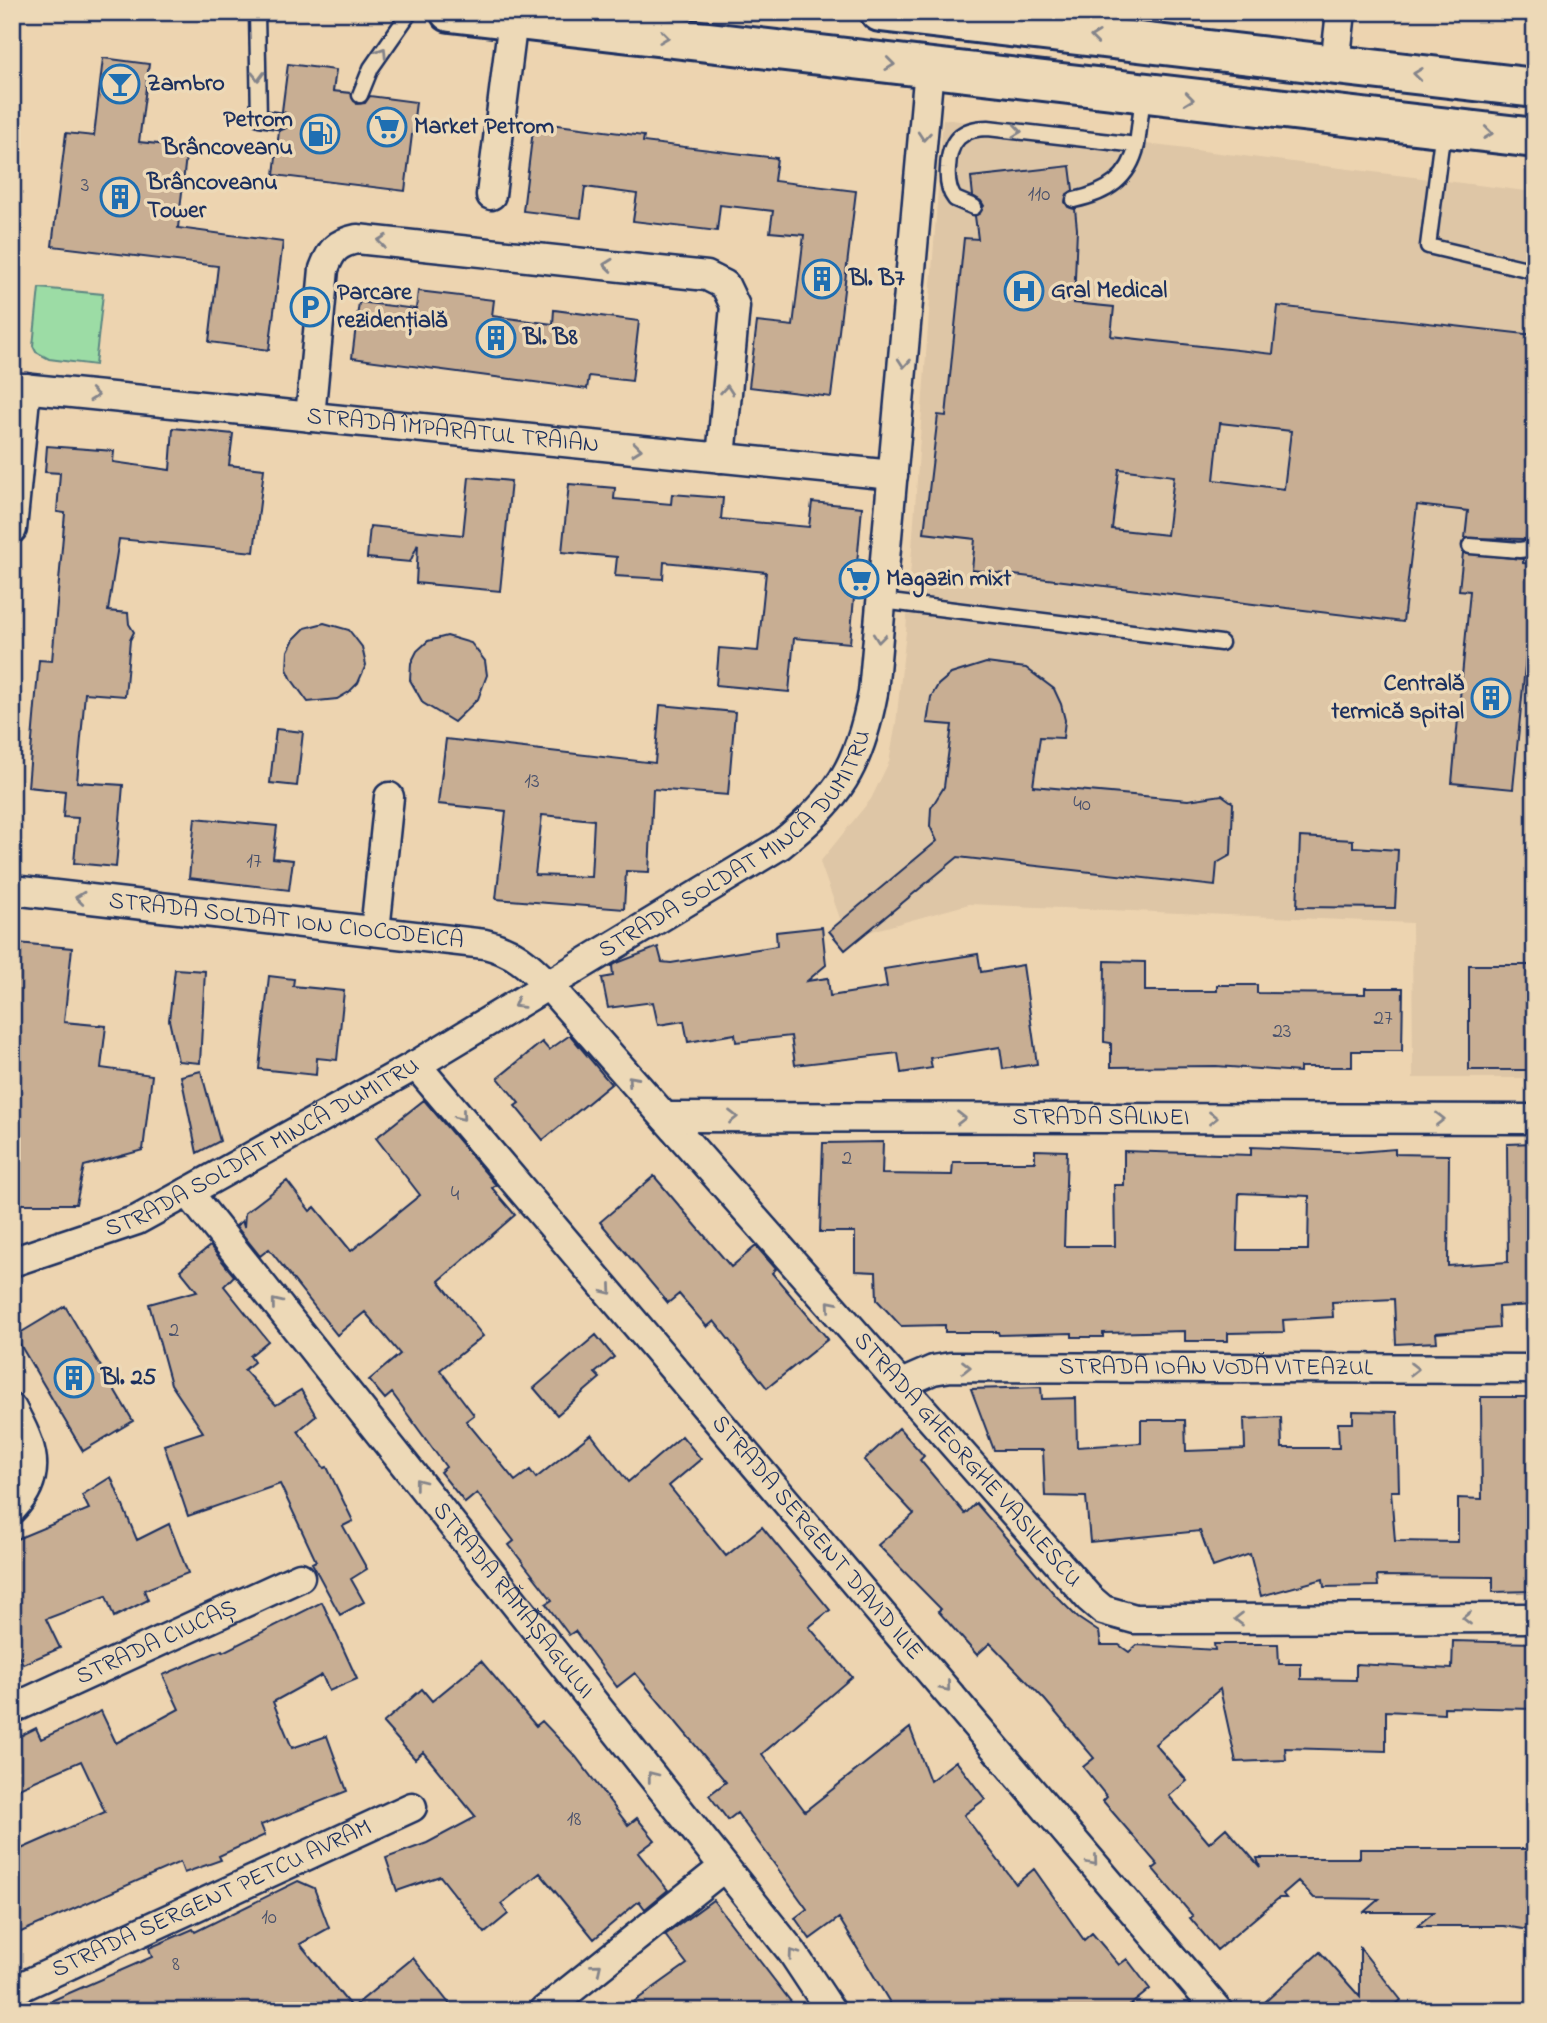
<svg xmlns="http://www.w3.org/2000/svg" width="1547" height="2023" font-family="'Indie Flower',sans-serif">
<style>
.built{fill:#dec6a6}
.green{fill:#9cdca5;stroke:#5c8682;stroke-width:2}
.building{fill:#c8ae93;stroke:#1b2f5e;stroke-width:2;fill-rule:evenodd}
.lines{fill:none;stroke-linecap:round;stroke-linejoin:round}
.service-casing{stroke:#1b2f5e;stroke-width:19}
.minor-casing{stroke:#1b2f5e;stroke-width:33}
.secondary-casing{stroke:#1b2f5e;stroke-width:44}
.service{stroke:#edd9b7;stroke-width:14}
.minor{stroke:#edd9b7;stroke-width:28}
.secondary{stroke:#edd9b7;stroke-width:38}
.oneway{stroke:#84848a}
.labels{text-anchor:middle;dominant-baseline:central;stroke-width:7;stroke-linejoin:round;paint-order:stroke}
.number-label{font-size:21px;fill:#464f6b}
.poi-label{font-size:24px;font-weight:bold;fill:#1b2f5e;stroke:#edd9b7;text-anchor:start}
.street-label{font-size:24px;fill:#1b2f5e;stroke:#edd9b7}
</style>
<rect width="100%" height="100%" fill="#edd4b0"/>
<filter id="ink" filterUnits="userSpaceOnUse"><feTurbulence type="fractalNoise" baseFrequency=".0143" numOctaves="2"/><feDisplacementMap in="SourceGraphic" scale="14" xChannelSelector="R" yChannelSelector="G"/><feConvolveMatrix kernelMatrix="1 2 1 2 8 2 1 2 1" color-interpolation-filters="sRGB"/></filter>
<g filter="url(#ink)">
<!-- built -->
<path class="built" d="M943,119l592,73v886h-122l-1,-155 -443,-19 -122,34 -27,-76 51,-63 18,-37 7,-39 10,-91z"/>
<!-- green -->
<path class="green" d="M39,288l64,6 -8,71 -46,-6 -13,-7 -3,-6z"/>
<!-- building -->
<path class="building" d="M103,58l46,6 -10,78 48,5 -9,81 105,14 -14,108 -60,-8 9,-76 -166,-20 14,-113 28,3z
M288,64l48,6 -3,21 18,2 6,11 8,-1 5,-7 46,6 -11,89 -131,-16 5,-44 9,-4 3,-5 -4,-8 -5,-3z
M534,122l110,14 -1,6 134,16 -3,23 82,10 -25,206 -82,-10 8,-65 36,4 11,-91 -34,-3 3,-21 -53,-6 -3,26 -84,-10 4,-27 -52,-7 -4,31 -58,-7z
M1070,166l3,24 -6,4 -2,8 3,5 7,2 2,20 -3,74 40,4 -3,29 162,18 5,-48 257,29v130l-9,74 -61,-1 3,-27 -51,-6 -14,117 -431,-52 3,-31 -51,-6 14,-118 8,1 18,-178 14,1 -3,-23 9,-10 -3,-5 -8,-5 -2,-19zM1220,423l71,8 -7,58 -70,-9zM1119,469l55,7 -7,59 -55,-6z
M418,291l76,9 -2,16 61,8 1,-14 85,11 -7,60 -43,-5 -2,13 -235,-31 7,-56 57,7z
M173,428l60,6 -4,31 35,4 -10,83 -135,-13 -11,72 20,2 1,11 5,8 -4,8 -5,56 -40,-3 -8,89 46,3 -7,82 -42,-4 4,-45 -15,-1 2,-26 -37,-4 11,-127 13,1 13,-148 -8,-1 3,-39 -15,-1 2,-26 67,5 -1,11 57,8z
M469,477l42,4 -11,110 -84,-8 2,-39 -8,18 -43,-4 3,-32 93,9z
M569,484l46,4 -1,11 57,5 1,-10 51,4 -2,21 88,8 3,-25 50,5 -12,136 -56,-5 -5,54 -73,-7 3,-37 39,3 8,-79 -102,-10 -1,17 -48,-3 2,-19 -55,-5z
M1463,553l60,6v4l12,1 -22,225 -61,-6 18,-192 -11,-1z
M324,623l25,7 13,17 4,18 -8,18 -9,9 -12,7 -29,3 -16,-22 -5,-11 1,-18 6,-12 11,-11z
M447,636l24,7 14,18 2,14 -9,24 -24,23 -31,-19 -13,-23 1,-17 6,-12 11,-10z
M986,663l40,5 28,21 7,15 4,16 -2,18 -23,-1 -7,49 155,14 34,-5 11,8 -2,52 -14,8 -2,23 -257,-29 -113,93 -16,-19 108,-90 -7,-15 1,-18 13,-21 8,-62 -25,-2 4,-26 7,-12 13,-11z
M660,705l75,7 -7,83 -75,-6 -4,83 -23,-1 -2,38 -128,-10 10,-88 -68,-7 8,-65 209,24zM542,815l52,5 -3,57 -56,-2z
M276,729l27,3 -6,54 -27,-3z
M195,818l82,8 -4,32 20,2 -4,30 -100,-12z
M1300,837l53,3v7l45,3 -3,58 -98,-1z
M822,927l4,38 -19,16 21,-3 2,18 57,-9 -3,-18 94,-15 3,18 42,-7 14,99 -34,5 -3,-22 -70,11 2,10 -31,5 -3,-20 -103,12 -4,-29 -55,6 -1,-8 -47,8 -4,-21 -26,4 -5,-23 -45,6 -6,-30 11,-2 -1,-10 5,-3 41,-16 4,15 9,1 106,-17 -1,-14z
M17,943l55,5 -8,74 42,4 -5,42 51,7 -9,75 -59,16 -8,38h-56v-6l-8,-1v-201z
M1105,961l40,1v29h72v-6h40v8l108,1v-6h38l-1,63h-50v16h-52v5l-84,-6 -105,1v-24l-7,-1z
M1469,965h66v105h-66z
M175,969l30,2 -5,92 -22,-2 -9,-41z
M269,976l25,3 -1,7 51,5 -7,69 -20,-2 -1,17 -57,-6z
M570,1035l41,49 -68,56 -28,-34 4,-3 -21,-25 44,-36 7,8z
M201,1071l19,70 -23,12 -16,-77z
M424,1100l72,85 -4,3 23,27 -76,66 44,55 -43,34 34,45 -8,6 49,60 15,-11 6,8 55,-44 37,48 54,-46 19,23 -32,27 57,70 36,-29 68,83 -21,17 43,50 -90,77 43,57 105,-83 20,53 26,-20 29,38 -21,16 52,69 18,-15 50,71 8,-7 27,32 8,-6 23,30 -27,22h-228l-56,-93 -29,21 -15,-21 12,-9 -21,-29 -49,-67 -9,7 -19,-25 17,-13 -91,-109 -18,14 -42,-56 -6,4 -23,-31 6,-4 -43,-55 5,-4 -37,-48 -12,10 -25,-31 6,-5 -54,-74 -7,6 -16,-19 31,-26 -35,-42 -28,23 -68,-86 -9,7 -24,-30 6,-5 2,6 1,-14 42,-32 23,30 5,-4 36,44 69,-56 -44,-57z
M883,1142l-1,32 70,1 1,-13h82v-12l32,1 -3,95h51l-1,-61h10v-34l127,4v-8l107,5 37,-3v5l54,1 -1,111 60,-4 -1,-118 28,-1v162l-37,2 1,21 -63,5 1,9 -41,2 -2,-45 -62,3 1,15 -50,3 1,12 -56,1v8h-43v-10l-82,2v4h-31v-4l-73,2 -1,-3h-53v-7l-44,1 -24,-26 -1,-28 -21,-1v-39h-35l3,-89zM1239,1193l70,3 -1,54h-71z
M654,1176l77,91 25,-21 20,23 -4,4 56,66 -61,49 -53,-67 -7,6 -28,-33 -11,9 -68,-81z
M210,1246l24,30 -10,10 44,55 -18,15 4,6 -10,8 32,35 25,-15 15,26 -18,15 26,37 3,-1 26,54 -10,5 24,43 -16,10 13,23 -24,13 -28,-52 4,-2 -36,-77 -92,32 -24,-71 39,-13 -32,-48 -22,-80 48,-13 -17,-21z
M65,1306l68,115 -50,30 -68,-115z
M596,1335l18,22 -19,16 5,5 -43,37 -23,-27z
M1041,1387l1,12 34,-1 1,49 64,-4v-23h44l1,31 59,-2 -1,-30 37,-2 1,31h57l-1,-25h15v-12l44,1 2,79h-8l4,50 63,1v-44l24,1 -1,-102h54v194l-42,1v-15l-116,-1 1,10 -54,1 -1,-8 -62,17 -11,-42 -37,13 -13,-36 -110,11 -4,-45 -41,-1 -2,-46h-49l-23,-61z
M899,1428l25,28 -4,4 45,54 11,-11 80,93 22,22 21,14 2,13h18l10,7 8,-7 78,5 -1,-6h64l1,20h22v15l55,1v-16l96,5 1,-28 82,2v66l-91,-2v7l-58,-3v40l-101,-3 1,12 -50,2 -16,-73 -65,55 32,37 -18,15 40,47 17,-15 34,39 -3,-9h103v-9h175v82l-31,-5h-87l17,-14h-70l15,-13 -65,-1 -16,-17 -15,13 3,4h-7l-62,52 -27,-32 3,-2 -40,-47 5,-4 -55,-64 4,-4 -24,-30 11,-9 -49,-58 -55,-57 -13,12 -39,-44 3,-2 -63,-64 36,-31 -50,-54z
M111,1477l26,63 32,-16 19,49 -44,17 4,10 -34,17 -8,-21 -60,23 14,29 -37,16 -11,-18v-105l77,-32 -7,-14z
M322,1602l35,77 -28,12 -7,-16 -49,27 19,46 35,-12 20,55 -86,34 4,10 -46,21 2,4 -37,13 -4,-11 -168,74v-83l93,-41 -24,-51 -69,30v-51l24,-12 5,11 60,-28 15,32 63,-34 -16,-34 59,-25 1,2z
M481,1661l55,65 6,-5 34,36 52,68 9,-7 18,22 -17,13 30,37 -23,19 -6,-8 -45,38 -54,-66 -39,31 7,10 -23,19 -45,-57 -43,15 -11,-33 41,-15 49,-26 -53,-65 -8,7 -32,-36 39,-34 10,12z
M298,1881l16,7 15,40 -29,16 52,64 61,-50 42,53h-427l124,-54 -3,-9 44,-19 2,3z
M713,1900l85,111h-177l66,-47 -22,-29z
M1360,1948l41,52 -13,11h-133l65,-59 40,45z"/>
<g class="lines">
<defs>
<path id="service" d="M257,12l2,106 22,3
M360,95l11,-27 39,-56
M1443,129l-15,117 107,25
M1137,145l6,-50
M974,207l-19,-8c-7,-9 -8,-19 -7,-31 1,-27 13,-40 40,-40l149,17c-8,34 -30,48 -63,55
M1470,546l49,4 16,-2
M882,601l339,42"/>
<g id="minor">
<path d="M1335,65l6,-53"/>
<path d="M491,195l22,-176"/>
<path id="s1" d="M12,387l881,88"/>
<path d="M310,417l14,-148c7,-19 13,-26 33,-30l350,37 18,9 10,21 -14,152"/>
<path d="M12,529l14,-141"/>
<path id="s2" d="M12,890l473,54c28,7 43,20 63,41l541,613 14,12 32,9 400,-1"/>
<path d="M375,931l14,-134"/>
<path id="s3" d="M416,1065l802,946"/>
<path id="s4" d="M665,1117l870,2"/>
<path id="s5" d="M188,1192l604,760 39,59"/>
<path id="s6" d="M12,1262l125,-42 51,-28 228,-127 364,-220c59,-47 79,-78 93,-152l56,-625"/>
<path id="s7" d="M901,1384l32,-14 18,-3 584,2"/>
<path d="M12,1409c20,37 33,65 0,100"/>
<path id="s8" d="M12,1709l288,-132"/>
<path id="s9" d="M12,1991l400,-184"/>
<path d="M544,2011l180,-144"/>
</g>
<path id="secondary" d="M450,12l1085,126
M880,12l655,76"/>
</defs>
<!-- service casing -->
<use href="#service" class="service-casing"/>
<!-- minor casing -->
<use href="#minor" class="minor-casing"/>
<!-- secondary casing -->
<use href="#secondary" class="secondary-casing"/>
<!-- service -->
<use href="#service" class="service"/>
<!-- minor -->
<use href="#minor" class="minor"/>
<!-- secondary -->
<use href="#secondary" class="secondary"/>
</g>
<!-- one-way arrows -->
<defs><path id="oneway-chevron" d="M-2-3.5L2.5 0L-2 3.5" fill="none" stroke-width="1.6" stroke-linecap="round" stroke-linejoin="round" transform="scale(1.75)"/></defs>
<g class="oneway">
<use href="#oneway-chevron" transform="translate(664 37) rotate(7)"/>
<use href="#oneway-chevron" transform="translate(1095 37) rotate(-173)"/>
<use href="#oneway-chevron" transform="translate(382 52) rotate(-57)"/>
<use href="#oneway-chevron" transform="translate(890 64) rotate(7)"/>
<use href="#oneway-chevron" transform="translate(1418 74) rotate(-173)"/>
<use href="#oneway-chevron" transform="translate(258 76) rotate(89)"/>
<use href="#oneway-chevron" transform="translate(1189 99) rotate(7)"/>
<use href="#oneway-chevron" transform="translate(1017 131) rotate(7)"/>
<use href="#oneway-chevron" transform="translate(1488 133) rotate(7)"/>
<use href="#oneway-chevron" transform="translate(924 136) rotate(95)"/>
<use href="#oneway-chevron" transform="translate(382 241) rotate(-174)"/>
<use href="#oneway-chevron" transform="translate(608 265) rotate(-174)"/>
<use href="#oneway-chevron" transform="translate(904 363) rotate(95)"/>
<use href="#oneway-chevron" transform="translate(727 390) rotate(-85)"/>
<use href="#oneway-chevron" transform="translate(94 395) rotate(6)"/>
<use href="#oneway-chevron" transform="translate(637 449) rotate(6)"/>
<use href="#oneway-chevron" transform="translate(879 638) rotate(96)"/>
<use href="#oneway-chevron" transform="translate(80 898) rotate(-174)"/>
<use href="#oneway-chevron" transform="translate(518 1004) rotate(149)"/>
<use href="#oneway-chevron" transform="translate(632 1080) rotate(-132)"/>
<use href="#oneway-chevron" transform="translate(461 1116) rotate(50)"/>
<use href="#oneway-chevron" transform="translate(733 1117)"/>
<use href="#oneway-chevron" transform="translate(961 1118)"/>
<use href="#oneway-chevron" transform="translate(1213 1118)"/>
<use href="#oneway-chevron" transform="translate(1440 1119)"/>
<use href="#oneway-chevron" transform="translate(608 1290) rotate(50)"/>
<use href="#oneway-chevron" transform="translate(276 1303) rotate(-129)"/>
<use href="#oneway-chevron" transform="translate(831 1305) rotate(-131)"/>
<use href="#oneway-chevron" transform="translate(966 1367)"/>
<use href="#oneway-chevron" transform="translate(1414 1369)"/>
<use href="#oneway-chevron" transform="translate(419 1483) rotate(-128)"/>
<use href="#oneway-chevron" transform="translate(1467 1618) rotate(180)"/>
<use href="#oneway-chevron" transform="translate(1239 1619) rotate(180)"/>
<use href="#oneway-chevron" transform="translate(946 1687) rotate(50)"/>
<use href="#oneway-chevron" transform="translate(652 1776) rotate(-128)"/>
<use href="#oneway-chevron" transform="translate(1093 1861) rotate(50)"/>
<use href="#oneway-chevron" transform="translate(793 1954) rotate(-126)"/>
<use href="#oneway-chevron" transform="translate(597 1968) rotate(-39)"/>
</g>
</g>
<!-- icons -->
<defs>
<symbol id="bar-ring" viewBox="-11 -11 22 22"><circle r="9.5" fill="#edd9b7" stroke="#1f6fb2" stroke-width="1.5"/><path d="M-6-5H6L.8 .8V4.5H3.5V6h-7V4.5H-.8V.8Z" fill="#1f6fb2"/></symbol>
<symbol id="supermarket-ring" viewBox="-11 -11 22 22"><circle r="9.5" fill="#edd9b7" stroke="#1f6fb2" stroke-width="1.5"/><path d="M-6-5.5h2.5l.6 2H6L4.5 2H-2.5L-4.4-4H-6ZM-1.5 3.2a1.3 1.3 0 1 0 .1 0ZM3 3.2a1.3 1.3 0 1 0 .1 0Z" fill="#1f6fb2"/></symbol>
<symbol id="fuel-ring" viewBox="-11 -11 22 22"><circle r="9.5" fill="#edd9b7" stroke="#1f6fb2" stroke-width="1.5"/><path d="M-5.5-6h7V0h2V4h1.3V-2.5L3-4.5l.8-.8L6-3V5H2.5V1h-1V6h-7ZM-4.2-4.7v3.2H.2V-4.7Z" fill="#1f6fb2"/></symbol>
<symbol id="building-ring" viewBox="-11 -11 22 22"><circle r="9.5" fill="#edd9b7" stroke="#1f6fb2" stroke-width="1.5"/><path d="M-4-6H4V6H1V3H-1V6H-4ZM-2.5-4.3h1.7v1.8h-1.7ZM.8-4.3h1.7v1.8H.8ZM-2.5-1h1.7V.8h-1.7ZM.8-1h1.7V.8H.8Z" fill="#1f6fb2"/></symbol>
<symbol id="hospital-ring" viewBox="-11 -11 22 22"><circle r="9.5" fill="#edd9b7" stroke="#1f6fb2" stroke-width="1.5"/><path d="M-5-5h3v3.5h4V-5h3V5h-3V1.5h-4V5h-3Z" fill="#1f6fb2"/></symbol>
<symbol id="parking-ring" viewBox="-11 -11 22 22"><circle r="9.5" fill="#edd9b7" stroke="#1f6fb2" stroke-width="1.5"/><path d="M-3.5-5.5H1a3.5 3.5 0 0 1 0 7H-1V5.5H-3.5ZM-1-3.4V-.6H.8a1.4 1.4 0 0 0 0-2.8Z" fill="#1f6fb2"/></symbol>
</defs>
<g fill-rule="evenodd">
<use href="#bar-ring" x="98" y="62" width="44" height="44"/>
<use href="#supermarket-ring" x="365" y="105" width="44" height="44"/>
<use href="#fuel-ring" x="298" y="112" width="44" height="44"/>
<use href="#building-ring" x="98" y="175" width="44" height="44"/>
<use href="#building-ring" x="800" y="257" width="44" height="44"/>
<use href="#hospital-ring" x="1002" y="269" width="44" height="44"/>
<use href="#parking-ring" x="288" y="285" width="44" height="44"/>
<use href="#building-ring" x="474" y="316" width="44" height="44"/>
<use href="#supermarket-ring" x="837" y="557" width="44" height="44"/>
<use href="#building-ring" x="1469" y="676" width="44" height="44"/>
<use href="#building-ring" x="52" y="1356" width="44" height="44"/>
</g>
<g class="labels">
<!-- number labels -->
<g class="number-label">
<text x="85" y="186">3</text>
<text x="1039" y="195">110</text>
<text x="532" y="782">13</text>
<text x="1082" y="805">40</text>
<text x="254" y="862">17</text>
<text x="1383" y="1019">27</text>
<text x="1282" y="1032">23</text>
<text x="847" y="1159">2</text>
<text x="455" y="1195">4</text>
<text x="174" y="1331">2</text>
<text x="574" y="1820">18</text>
<text x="269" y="1918">10</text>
<text x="176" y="1965">8</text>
</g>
<!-- poi labels -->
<g class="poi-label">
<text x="147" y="84">Zambro</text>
<text x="293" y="120" text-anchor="end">Petrom<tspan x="293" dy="28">Brâncoveanu</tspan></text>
<text x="414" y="127">Market Petrom</text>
<text x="147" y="183">Brâncoveanu<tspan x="147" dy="28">Tower</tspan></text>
<text x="849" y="279">Bl. B7</text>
<text x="1051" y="291">Gral Medical</text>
<text x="337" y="293">Parcare<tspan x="337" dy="28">rezidențială</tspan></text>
<text x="523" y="338">Bl. B8</text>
<text x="886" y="579">Magazin mixt</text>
<text x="1464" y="684" text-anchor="end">Centrală<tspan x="1464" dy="28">termică spital</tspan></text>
<text x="101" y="1378">Bl. 25</text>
</g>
<!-- street labels -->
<g class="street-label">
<text stroke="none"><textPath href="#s1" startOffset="443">STRADA ÎMPĂRATUL TRAIAN</textPath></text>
<text stroke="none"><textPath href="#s6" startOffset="844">STRADA SOLDAT MINCĂ DUMITRU</textPath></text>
<text stroke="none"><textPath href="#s2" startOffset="276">STRADA SOLDAT ION CIOCODEICĂ</textPath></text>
<text stroke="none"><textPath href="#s4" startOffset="436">STRADA SALINEI</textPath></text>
<text stroke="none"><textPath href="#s6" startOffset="276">STRADA SOLDAT MINCĂ DUMITRU</textPath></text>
<text stroke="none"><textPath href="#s7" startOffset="318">STRADA IOAN VODĂ VITEAZUL</textPath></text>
<text stroke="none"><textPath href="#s2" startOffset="1186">STRADA GHEORGHE VASILESCU</textPath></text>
<text stroke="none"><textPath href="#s3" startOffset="620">STRADA SERGENT DAVID ILIE</textPath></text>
<text stroke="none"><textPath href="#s5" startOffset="522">STRADA RĂMĂȘAGULUI</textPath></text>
<text stroke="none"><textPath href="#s8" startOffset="159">STRADA CIUCAȘ</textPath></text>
<text stroke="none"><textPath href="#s9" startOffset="220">STRADA SERGENT PETCU AVRAM</textPath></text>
</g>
</g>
<!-- margin -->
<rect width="1547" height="2023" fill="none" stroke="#edd9b7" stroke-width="42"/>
<rect x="21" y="21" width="1505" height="1981" fill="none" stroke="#1b2f5e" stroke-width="2.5" filter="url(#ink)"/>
</svg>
